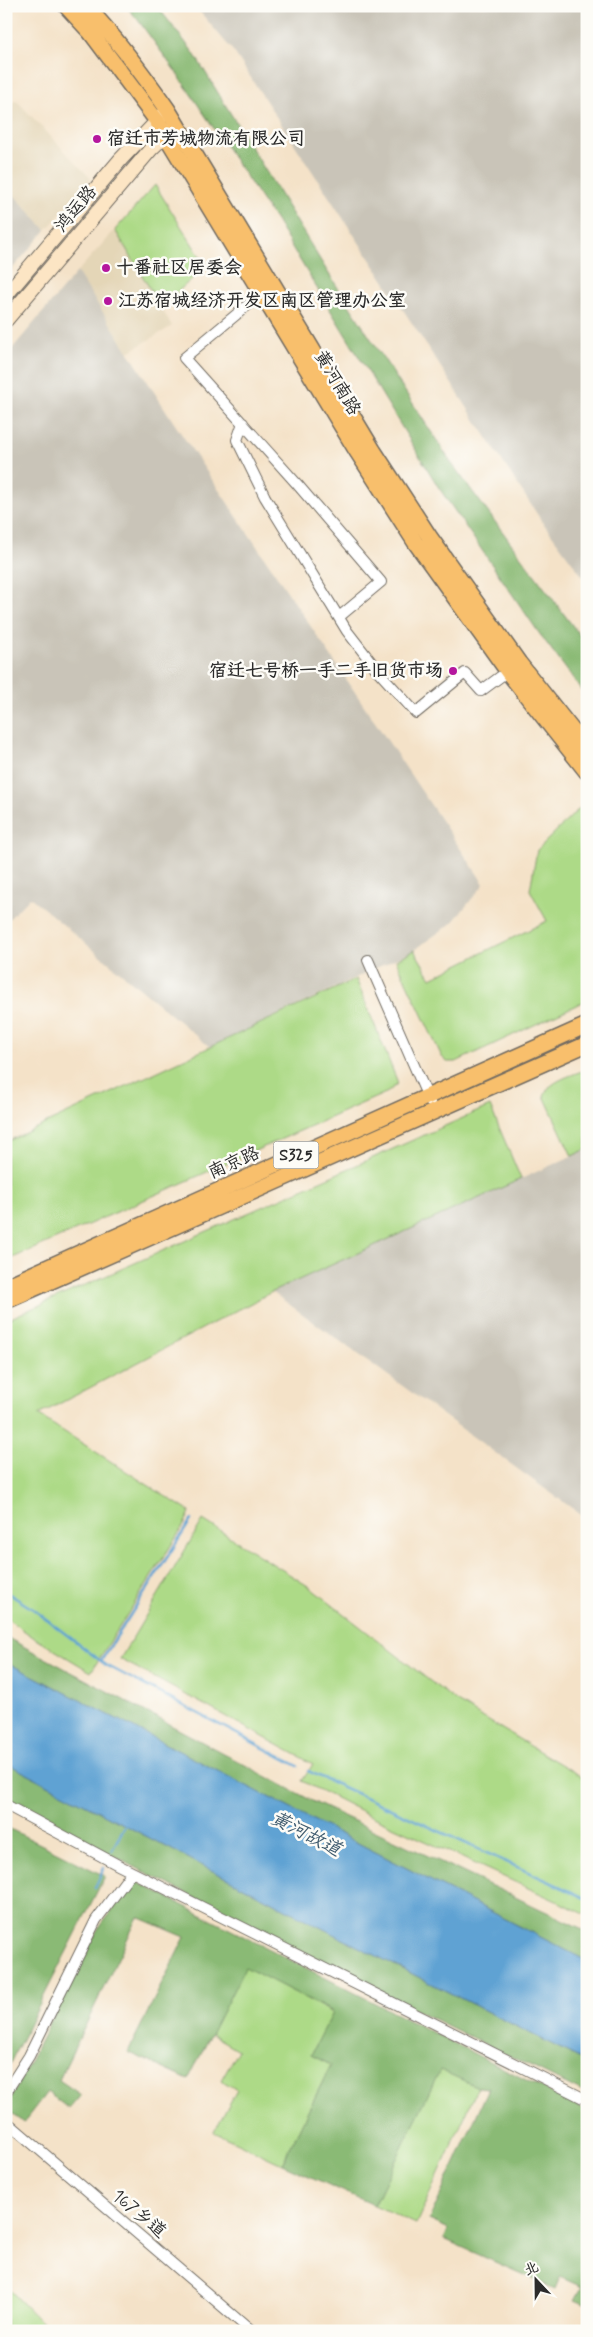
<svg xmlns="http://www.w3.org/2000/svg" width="593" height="2337" font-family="Mynerve,'LXGW WenKai TC',sans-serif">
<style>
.built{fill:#e4d6b7}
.industrial{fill:#c9c4b8}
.green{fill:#adda87;stroke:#6c8259}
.forest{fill:#8aba74;stroke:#5a7250}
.water{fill:#5ea2d3;stroke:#44667f}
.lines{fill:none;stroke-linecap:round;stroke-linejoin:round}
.stream{stroke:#5ea2d3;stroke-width:2.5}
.street-casing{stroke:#716b62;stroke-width:12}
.secondary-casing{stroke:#716b62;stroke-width:16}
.primary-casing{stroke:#716b62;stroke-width:18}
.street{stroke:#fff;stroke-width:10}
.secondary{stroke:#fce5c4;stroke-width:14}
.primary{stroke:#f8bf6c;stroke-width:15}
.poi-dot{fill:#b5179e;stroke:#fdfcf7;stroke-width:2}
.labels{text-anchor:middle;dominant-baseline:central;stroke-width:5;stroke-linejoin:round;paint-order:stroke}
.shield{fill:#fdfcf7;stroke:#6a6a68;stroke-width:1}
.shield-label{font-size:16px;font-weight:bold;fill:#2b2b2b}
.poi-label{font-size:18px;font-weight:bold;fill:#2b2b2b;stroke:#fdfcf7;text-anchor:start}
.street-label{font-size:18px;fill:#2b2b2b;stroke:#fdfcf7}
.water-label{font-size:19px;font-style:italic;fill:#3f5b6e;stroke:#fdfcf7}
</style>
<rect width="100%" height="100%" fill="#fdfcf7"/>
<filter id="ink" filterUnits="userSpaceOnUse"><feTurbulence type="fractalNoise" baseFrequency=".02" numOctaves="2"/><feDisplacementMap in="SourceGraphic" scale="10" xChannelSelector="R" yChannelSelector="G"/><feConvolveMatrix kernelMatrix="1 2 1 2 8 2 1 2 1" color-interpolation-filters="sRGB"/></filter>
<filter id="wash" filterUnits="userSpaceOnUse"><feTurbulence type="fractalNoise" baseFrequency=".0096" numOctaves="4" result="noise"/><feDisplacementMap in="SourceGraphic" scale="20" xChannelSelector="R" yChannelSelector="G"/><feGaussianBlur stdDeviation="1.12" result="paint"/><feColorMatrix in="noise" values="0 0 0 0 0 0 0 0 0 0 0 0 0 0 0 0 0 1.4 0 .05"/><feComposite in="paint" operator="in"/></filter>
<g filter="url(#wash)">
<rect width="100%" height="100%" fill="#f4e2c8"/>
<!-- built -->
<path class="built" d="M16,100l75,79 -45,51 -40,-44v-78z
M115,230l57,96 -45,27 -50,-81z"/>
<!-- industrial -->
<path class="industrial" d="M195,6h392v576l-46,-62 -307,-468z
M6,186l40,44 -40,46z
M77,272l99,154 308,458 -32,39 -38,27 -204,97 -180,-150 -24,25v-566z
M587,1149v370l-315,-227z"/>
<!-- green -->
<path class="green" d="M155,185l51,81 -45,41 -46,-77z
M586,802l1,198 -131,62h-9l-5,-5 -46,-97 18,-10 17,28 116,-57 -17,-31 7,-40z
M356,979l42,104 -10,9 -382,169v-119z
M587,1069v80l-15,7 -28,-60c4,-15 29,-21 43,-27z
M490,1106l31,73 -249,113 -234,123 152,97 -6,13 -93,147 -58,-35 -27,-19v-298z
M203,1520l105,66 149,116 130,78v135l-212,-97 -73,-37 11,-17 -193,-105z
M245,1966l88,47 -22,42 20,10 -49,99 -68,-32 23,-42 -16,-10 17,-30 -27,-16z
M440,2069l38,18 -62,137 -42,-19z
M6,2286l44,45h-44z"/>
<!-- forest -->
<path class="forest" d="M126,6h31l36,46 134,219 125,193 135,181v52l-48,-64 -100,-145 -163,-267 -100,-149 -38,-52z
M6,1637l312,167 269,127v30l-581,-299z
M6,1763l333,174 248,125v32l-202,-99 -379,-194z
M6,1827l99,49 -99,195z
M135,1881l452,230v194l-12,-5 7,-13 -22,-10 -5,12 -111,-50 5,-10 -20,-9 60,-132 -11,-1 -38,-17 -66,135 -92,-41 49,-99 -20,-10 22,-43 -88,-45 -57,113 -60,-28 57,-115 -47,-20 -79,163 22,15 -12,14 -22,-17 -24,31 -17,-15 95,-184z"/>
<!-- water -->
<path class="water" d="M6,1662l581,299v101l-248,-125 -333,-174z"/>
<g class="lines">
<!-- stream -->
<path class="stream" d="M6,1592l27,17 73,56 192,101
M101,1661l90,-141
M308,1771l279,128
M112,1850l15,-28
M95,1888l9,-20"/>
</g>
</g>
<g filter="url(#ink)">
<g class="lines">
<defs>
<path id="street" d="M261,294l-77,64 113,126 84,98 -42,35
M243,423l-6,17 28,57 82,134 31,40 38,42 49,-40 16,18 27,-20
M368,960l62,142
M6,1805l114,61 467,234
M6,2092l23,-36 67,-136 36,-48
M6,2121l245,210"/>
<path id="secondary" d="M6,295l115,-136 43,-45
M6,320l145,-171 22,-21"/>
<path id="primary" d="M66,6l25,27 66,88 201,332 57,89 96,134 76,96
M86,6c31,33 57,68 82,104l205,340 56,86 90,127 68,86
M6,1286l581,-261
M6,1301l581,-257"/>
</defs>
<!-- street casing -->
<use href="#street" class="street-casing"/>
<!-- secondary casing -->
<use href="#secondary" class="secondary-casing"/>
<!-- primary casing -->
<use href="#primary" class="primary-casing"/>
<!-- street -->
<use href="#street" class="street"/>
<!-- secondary -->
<use href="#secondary" class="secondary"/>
<!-- primary -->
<use href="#primary" class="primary"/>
</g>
</g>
<!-- markers -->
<g class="poi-dot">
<circle cx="97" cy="139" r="5"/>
<circle cx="106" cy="268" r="5"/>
<circle cx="108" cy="301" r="5"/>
<circle cx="453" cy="671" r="5"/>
</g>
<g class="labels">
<!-- shield labels -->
<rect class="shield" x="273.5" y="1141.5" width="45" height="27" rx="4"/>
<g class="shield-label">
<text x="296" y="1155">S325</text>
</g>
<!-- poi labels -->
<g class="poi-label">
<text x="107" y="139">宿迁市芳城物流有限公司</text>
<text x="116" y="268">十番社区居委会</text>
<text x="118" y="301">江苏宿城经济开发区南区管理办公室</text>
<text x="443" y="671" text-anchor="end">宿迁七号桥一手二手旧货市场</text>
</g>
<!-- street labels -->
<g class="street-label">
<text transform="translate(76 209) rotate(-50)">鸿运路</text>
<text transform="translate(337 383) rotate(59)">黄河南路</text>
<text transform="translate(234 1163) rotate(-24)">南京路</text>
<text transform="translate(139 2214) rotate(40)">167乡道</text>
</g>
<!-- water labels -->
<g class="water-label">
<text transform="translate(306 1834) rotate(27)">黄河故道</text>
</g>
</g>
<!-- margin -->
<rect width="593" height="2337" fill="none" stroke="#fdfcf7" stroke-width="25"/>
<!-- north arrow -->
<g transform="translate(536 2280) rotate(338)" stroke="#fdfcf7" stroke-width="4" paint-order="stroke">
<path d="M0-4L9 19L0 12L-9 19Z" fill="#2b2b2b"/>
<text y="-8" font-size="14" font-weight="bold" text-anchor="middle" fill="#2b2b2b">北</text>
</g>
</svg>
